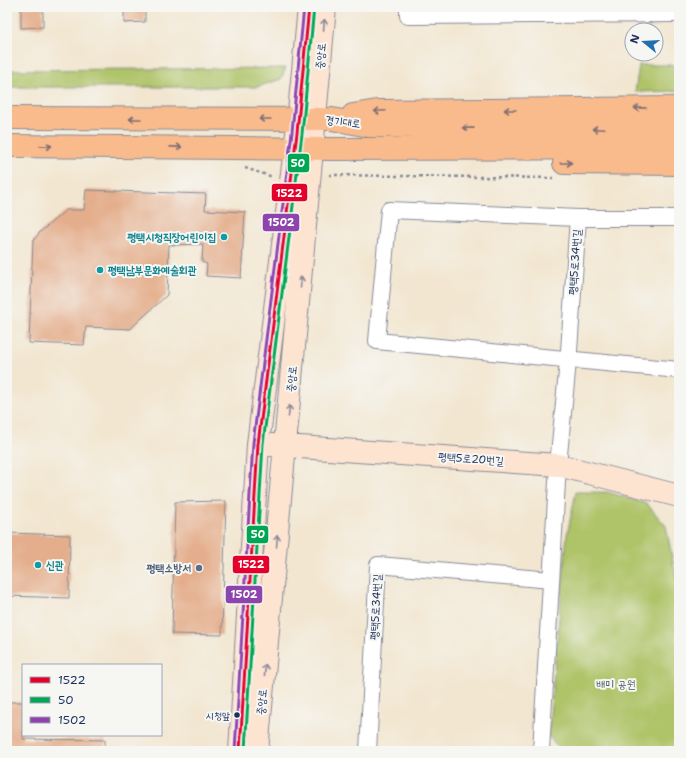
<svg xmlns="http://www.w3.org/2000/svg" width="686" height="758" font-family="'Shantell Sans','Poor Story',sans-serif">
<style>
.green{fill:#afc368;stroke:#657963}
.building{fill:#e4ad8b}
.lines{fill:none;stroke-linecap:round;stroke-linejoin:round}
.street-casing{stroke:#868a97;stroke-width:18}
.secondary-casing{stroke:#868a97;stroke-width:24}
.primary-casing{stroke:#868a97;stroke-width:24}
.path{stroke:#868a97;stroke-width:2.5;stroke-dasharray:3 3;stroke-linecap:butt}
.street{stroke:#fff;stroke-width:16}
.secondary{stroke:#fde4d1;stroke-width:22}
.primary{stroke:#fabb8c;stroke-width:22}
.bus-1-casing{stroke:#f6f6f2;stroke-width:6}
.bus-2-casing{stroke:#f6f6f2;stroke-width:6}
.bus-3-casing{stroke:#f6f6f2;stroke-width:6}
.bus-1{stroke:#e4002b;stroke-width:3}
.bus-2{stroke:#00a651;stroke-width:3}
.bus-3{stroke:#8e44ad;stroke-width:3}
.oneway{stroke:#8c8a98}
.oneway2{stroke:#7f6e73}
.culture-dot{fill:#0f9aa8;stroke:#f6f6f2;stroke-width:1.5}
.service-dot{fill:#5c6f8a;stroke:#f6f6f2;stroke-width:1.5}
.bus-dot{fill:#1b2f5e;stroke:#f6f6f2;stroke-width:1.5}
.labels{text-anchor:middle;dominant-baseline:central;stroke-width:4;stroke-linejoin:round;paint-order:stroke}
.bus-label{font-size:10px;fill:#1b2f5e;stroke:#f6f6f2;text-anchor:end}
.street-label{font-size:11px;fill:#1b2f5e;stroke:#f6f6f2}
.culture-label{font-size:11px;font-weight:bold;fill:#0d838f;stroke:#f6f6f2;text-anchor:start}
.service-label{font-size:11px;font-weight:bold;fill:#4e5e75;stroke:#f6f6f2;text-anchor:end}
.park-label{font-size:11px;fill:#475b61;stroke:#f6f6f2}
.line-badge{stroke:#f6f6f2;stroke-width:1.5}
.badge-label{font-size:11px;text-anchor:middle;font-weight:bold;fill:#fff}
</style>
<rect width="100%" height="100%" fill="#f6f6f2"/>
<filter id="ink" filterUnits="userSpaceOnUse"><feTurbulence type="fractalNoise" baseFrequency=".025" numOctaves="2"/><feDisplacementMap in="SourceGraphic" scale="8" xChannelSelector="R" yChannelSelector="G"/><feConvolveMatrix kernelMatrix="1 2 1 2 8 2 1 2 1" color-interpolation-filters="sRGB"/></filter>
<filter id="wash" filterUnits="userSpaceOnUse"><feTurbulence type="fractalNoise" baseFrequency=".012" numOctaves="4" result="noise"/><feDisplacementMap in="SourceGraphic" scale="16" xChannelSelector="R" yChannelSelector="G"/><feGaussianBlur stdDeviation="0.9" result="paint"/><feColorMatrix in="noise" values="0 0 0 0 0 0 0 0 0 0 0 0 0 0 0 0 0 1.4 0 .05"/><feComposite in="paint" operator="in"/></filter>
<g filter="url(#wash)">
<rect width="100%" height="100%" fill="#f2e6d0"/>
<!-- green -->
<path class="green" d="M639,65h40v26l-44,1z
M286,68l-5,11 -24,8h-250v-17z
M576,492h32l39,12 19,22 13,67v158l-120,-3 -11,-12 19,-201z"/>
<g id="blocks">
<!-- building -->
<path class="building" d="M21,7h22v20l-22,1z
M124,7h21v15l-21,1z
M86,190l120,4 -1,16 40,2 -4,66 -35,-2 1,-12 -5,-2 1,-18 -34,1 -2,50 -37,34 -44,-2 -2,18 -55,-2 4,-102 7,-9 26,-22h18z
M226,501l-4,134 -50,-1 3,-132z
M7,533l63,2 -1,63 -62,-2z
M7,702h16v37l82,1v11h-98z"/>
</g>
</g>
<g filter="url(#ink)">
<use href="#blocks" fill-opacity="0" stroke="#868a97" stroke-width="1"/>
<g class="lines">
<defs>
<path id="street" d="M408,7v9l271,-2
M679,218h-101l-189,-8 -12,131 302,29
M368,751l10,-186 173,15
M541,751l17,-286 11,-114 9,-133"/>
<path id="secondary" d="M271,445l287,20 121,31
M240,751l18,-307 39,-311 12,-126
M257,751l68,-744"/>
<path id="primary" d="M353,115l24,-4 302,-3
M7,118l325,1 37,7 149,3 161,-1
M7,146l326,3 346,-1
M564,163l115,1"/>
</defs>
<!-- street casing -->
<use href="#street" class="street-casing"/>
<!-- secondary casing -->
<use href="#secondary" class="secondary-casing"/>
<!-- primary casing -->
<use href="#primary" class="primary-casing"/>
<!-- path -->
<path class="path" d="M245,168l28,9
M329,175l224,3"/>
<!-- street -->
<use href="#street" class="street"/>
<!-- secondary -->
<use href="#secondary" class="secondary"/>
<!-- primary -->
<use href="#primary" class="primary"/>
<defs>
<path id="bus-1" d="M240,751l18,-307 39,-311 12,-126"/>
<path id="bus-2" d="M245,751l18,-307 39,-310 12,-127"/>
<path id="bus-3" d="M235,751l18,-308 39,-311 12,-125"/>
</defs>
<!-- bus-1 casing -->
<use href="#bus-1" class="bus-1-casing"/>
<!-- bus-2 casing -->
<use href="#bus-2" class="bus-2-casing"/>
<!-- bus-3 casing -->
<use href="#bus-3" class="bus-3-casing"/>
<!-- bus-1 -->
<use href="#bus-1" class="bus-1"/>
<!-- bus-2 -->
<use href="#bus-2" class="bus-2"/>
<!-- bus-3 -->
<use href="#bus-3" class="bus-3"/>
</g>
<!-- one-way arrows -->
<defs><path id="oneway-shaft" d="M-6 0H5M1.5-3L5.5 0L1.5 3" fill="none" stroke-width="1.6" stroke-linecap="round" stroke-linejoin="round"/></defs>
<g class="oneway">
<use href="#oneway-shaft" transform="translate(324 25) rotate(-85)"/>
<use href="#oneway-shaft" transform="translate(301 282) rotate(-85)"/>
<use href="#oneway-shaft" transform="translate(289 411) rotate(-85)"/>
<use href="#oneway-shaft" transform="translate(277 541) rotate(-85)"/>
<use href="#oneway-shaft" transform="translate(265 670) rotate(-85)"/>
</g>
<g class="oneway2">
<use href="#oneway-shaft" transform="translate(640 108) rotate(179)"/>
<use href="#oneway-shaft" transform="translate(510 110) rotate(180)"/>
<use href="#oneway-shaft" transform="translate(380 111) rotate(177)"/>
<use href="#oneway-shaft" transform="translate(135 119) rotate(-180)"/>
<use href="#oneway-shaft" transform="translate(265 119) rotate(-180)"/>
<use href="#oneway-shaft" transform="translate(468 128) rotate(-179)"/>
<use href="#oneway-shaft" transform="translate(598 129) rotate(180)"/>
<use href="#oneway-shaft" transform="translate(46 146) rotate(1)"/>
<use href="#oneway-shaft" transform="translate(176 147) rotate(1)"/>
<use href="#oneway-shaft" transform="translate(566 163)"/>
</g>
</g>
<!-- markers -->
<g class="culture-dot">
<circle cx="224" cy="237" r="4"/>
<circle cx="100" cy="270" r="4"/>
<circle cx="38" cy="565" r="4"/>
</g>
<circle class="service-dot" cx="199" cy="568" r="4"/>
<circle class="bus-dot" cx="237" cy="715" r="3.5"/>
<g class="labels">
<!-- bus labels -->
<g class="bus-label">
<text x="230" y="715">시청앞</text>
</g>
<!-- street labels -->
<g class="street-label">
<text transform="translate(321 56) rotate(-85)">중앙로</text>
<text transform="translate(343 122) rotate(7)">경기대로</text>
<text transform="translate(575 262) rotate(-86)">평택5로34번길</text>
<text transform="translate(292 379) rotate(-85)">중앙로</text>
<text transform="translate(471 459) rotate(4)">평택5로20번길</text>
<text transform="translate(376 607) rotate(-87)">평택5로34번길</text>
<text transform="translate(262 702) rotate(-85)">중앙로</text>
</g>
<!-- culture labels -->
<g class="culture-label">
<text x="216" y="237" text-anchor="end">평택시청직장어린이집</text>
<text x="108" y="270">평택남부문화예술회관</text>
<text x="46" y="565">신관</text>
</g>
<!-- service labels -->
<g class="service-label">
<text x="191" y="568">평택소방서</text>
</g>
<!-- park labels -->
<g class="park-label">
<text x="616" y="684">배미 공원</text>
</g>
</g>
<g class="line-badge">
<rect x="287" y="153" width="23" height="20" rx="4" fill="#00a651"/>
<rect x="271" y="183" width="37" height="19" rx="4" fill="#e4002b"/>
<rect x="262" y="213" width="38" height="19" rx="4" fill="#8e44ad"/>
<rect x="246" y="525" width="23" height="19" rx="4" fill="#00a651"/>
<rect x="232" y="555" width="38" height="19" rx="4" fill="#e4002b"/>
<rect x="225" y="585" width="38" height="19" rx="4" fill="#8e44ad"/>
</g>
<g class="badge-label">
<text x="298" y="167">50</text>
<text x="289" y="197">1522</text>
<text x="281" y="226">1502</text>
<text x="258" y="538">50</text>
<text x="251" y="568">1522</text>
<text x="244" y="598">1502</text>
</g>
<!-- margin -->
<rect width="686" height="758" fill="none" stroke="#f6f6f2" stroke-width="24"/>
<!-- legend -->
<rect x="22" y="664" width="140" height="72" fill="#f6f6f2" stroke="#9ea6b7"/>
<rect x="30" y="677" width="20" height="6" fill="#e4002b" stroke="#9ea6b7"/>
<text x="58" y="684" font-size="12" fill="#1b2f5e">1522</text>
<rect x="30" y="697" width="20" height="6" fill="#00a651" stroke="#9ea6b7"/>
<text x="58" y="704" font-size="12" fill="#1b2f5e">50</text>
<rect x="30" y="717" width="20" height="6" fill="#8e44ad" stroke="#9ea6b7"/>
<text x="58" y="724" font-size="12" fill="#1b2f5e">1502</text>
<!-- north arrow -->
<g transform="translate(644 42) rotate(288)"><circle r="19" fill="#f6f6f2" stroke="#9ea6b7"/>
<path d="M0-3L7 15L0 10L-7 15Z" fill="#1f6fb2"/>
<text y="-6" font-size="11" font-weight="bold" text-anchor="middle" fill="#1b2f5e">N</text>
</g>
</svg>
